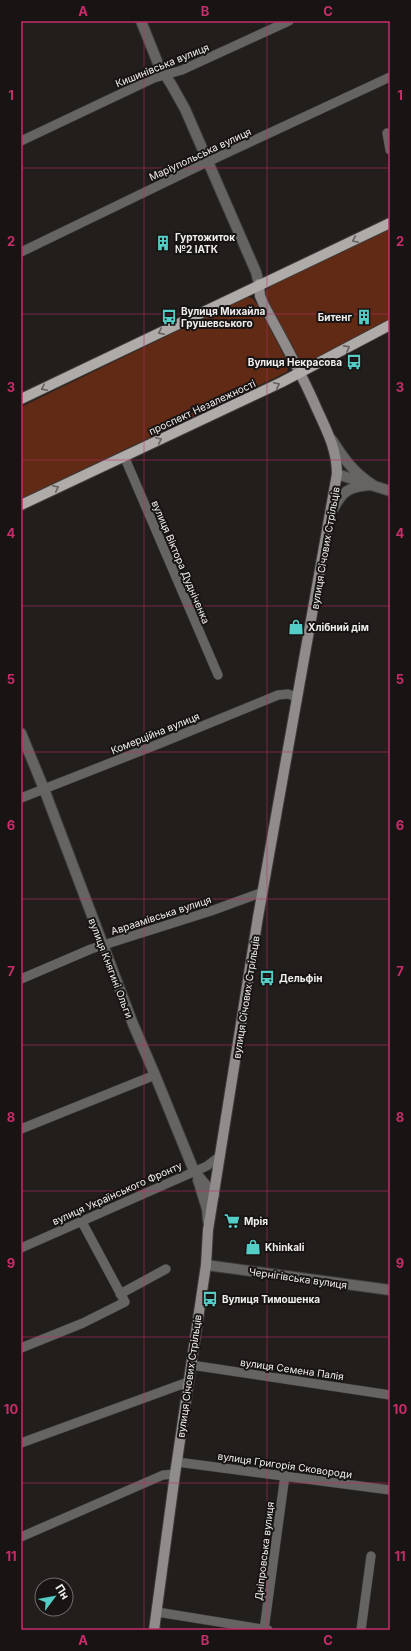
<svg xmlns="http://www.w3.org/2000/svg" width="411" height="1651" font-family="Inter,sans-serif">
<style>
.green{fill:#602a15}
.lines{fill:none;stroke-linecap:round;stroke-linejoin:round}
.minor-casing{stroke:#3e3b39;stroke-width:10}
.tertiary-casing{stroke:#3e3b39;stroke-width:12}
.secondary-casing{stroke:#3e3b39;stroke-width:12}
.primary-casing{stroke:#3e3b39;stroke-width:12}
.minor{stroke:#666463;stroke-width:9}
.tertiary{stroke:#666463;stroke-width:10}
.secondary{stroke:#8f8c8b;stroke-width:10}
.primary{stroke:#aeaba9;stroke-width:10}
.oneway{stroke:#63605e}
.grid{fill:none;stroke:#c72d6a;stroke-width:1;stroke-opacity:0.55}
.labels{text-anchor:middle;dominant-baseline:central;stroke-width:4;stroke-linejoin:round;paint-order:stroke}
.street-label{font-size:10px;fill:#f0eeed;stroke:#181413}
.poi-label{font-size:10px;font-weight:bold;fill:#f0eeed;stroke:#181413;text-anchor:start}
.neatline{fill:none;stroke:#c72d6a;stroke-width:1.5}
.grid-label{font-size:13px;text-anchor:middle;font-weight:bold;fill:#c72d6a}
</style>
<rect width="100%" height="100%" fill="#211e1c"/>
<!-- green -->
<path class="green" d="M390,229v90l-82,43 -7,-1 -3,-3 -33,-61v-5l8,-8z
M247,297l5,1 5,6 32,61 -2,7 -266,127v-92z"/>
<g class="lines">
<defs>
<path id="minor" d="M387,133l3,17
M21,141l133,-63 28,-8 107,-49
M21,252l180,-87 189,-88
M124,456l94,219
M21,798l140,-55 117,-48 10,-1 9,3
M21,979l70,-30 120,-38 52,-19
M21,1129l134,-54
M21,1248l186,-82 13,-10
M120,1294l46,-25
M21,1348l62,-25 42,-21 -43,-80
M191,1365l199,30
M21,1443l167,-61
M177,1462l213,28
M21,1537l142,-62 12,-1
M157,1612l111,18
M264,1630l21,-155
M361,1630l10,-74"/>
<path id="tertiary" d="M141,21l18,45 12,18 14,25 71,163 3,12
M332,440c12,19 22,33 41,45
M337,474l53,17
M331,513c11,-22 17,-27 42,-28
M21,733l23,56 89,235 22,51 39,96 20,24
M198,1180l9,29 1,12
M206,1265l184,25"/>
<path id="secondary" d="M154,1630l21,-156 31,-209 2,-35 50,-313 79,-443c0,-25 -11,-45 -21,-67 -15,-35 -34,-68 -52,-102l-4,-9 -1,-12"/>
<path id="primary" d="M21,399l369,-176
M21,505l261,-123 108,-57"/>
</defs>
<!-- minor casing -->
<use href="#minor" class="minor-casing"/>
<!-- tertiary casing -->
<use href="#tertiary" class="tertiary-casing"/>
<!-- secondary casing -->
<use href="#secondary" class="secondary-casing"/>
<!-- primary casing -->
<use href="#primary" class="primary-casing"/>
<!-- minor -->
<use href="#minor" class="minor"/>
<!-- tertiary -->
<use href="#tertiary" class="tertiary"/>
<!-- secondary -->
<use href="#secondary" class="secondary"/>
<!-- primary -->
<use href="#primary" class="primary"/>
</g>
<!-- one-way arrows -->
<defs><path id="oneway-chevron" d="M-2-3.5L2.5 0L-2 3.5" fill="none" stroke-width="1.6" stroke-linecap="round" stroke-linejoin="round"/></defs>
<g class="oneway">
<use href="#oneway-chevron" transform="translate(355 240) rotate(155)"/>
<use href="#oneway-chevron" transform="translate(161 332) rotate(154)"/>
<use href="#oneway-chevron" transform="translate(347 348) rotate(-28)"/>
<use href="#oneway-chevron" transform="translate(277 385) rotate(-25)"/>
<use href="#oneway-chevron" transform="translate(44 388) rotate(154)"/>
<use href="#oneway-chevron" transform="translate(159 440) rotate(-25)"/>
<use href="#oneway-chevron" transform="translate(56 488) rotate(-25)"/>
</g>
<!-- grid -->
<path class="grid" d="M144,21v1609M267,21v1609M21,168h369M21,314h369M21,460h369M21,606h369M21,752h369M21,899h369M21,1045h369M21,1191h369M21,1337h369M21,1483h369"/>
<!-- icons -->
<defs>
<symbol id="building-bare" viewBox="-9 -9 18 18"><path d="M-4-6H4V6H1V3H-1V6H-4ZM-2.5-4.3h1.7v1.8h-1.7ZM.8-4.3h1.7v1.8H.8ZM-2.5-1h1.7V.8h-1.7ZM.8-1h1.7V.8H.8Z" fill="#54cdc7" stroke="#181413" stroke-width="2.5" paint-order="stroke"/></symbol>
<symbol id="bus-bare" viewBox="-9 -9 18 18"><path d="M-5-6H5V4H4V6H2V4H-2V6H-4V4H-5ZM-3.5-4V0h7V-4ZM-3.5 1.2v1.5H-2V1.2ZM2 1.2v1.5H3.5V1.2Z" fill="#54cdc7" stroke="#181413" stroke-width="2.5" paint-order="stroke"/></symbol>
<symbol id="shop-bare" viewBox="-9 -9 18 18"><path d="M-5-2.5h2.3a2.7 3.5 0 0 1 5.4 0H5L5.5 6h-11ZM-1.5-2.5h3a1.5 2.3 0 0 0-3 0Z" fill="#54cdc7" stroke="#181413" stroke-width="2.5" paint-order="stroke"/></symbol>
<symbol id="supermarket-bare" viewBox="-9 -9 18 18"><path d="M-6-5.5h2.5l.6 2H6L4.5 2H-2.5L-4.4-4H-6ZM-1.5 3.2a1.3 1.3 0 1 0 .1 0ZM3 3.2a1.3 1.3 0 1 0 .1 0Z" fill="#54cdc7" stroke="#181413" stroke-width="2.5" paint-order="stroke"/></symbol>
</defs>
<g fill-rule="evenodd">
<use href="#building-bare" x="152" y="232" width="22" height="22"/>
<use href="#bus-bare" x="158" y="306" width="22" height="22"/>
<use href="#building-bare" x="353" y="306" width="22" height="22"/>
<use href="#bus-bare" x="343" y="351" width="22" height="22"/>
<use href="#shop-bare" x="285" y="616" width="22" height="22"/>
<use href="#bus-bare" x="256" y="967" width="22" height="22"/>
<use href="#supermarket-bare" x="221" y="1210" width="22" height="22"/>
<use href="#shop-bare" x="242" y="1236" width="22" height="22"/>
<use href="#bus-bare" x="199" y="1288" width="22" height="22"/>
</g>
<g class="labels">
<!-- street labels -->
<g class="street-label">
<text transform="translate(162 65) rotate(-22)">Кишинівська вулиця</text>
<text transform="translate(200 154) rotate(-25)">Маріупольська вулиця</text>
<text transform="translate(202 407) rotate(-25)">проспект Незалежності</text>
<text transform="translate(325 548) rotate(-80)">вулиця Січових Стрільців</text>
<text transform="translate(181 562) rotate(67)">вулиця Віктора Дудніченка</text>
<text transform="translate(155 733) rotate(-22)">Комерційна вулиця</text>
<text transform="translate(161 915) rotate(-18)">Авраамівська вулиця</text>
<text transform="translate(111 968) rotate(69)">вулиця Княгині Ольги</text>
<text transform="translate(246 997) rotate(-81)">вулиця Січових Стрільців</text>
<text transform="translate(117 1193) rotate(-24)">вулиця Українського Фронту</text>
<text transform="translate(298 1278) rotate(8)">Чернігівська вулиця</text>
<text transform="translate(292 1369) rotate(8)">вулиця Семена Палія</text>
<text transform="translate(189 1376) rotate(-82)">вулиця Січових Стрільців</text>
<text transform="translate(285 1465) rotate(8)">вулиця Григорія Сковороди</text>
<text transform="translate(264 1551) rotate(-83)">Дніпровська вулиця</text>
</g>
<!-- poi labels -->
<g class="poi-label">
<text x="175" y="237">Гуртожиток<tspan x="175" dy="12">№2 ІАТК</tspan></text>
<text x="181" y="311">Вулиця Михайла<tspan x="181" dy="12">Грушевського</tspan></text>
<text x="352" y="317" text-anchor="end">Битенг</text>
<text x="342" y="362" text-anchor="end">Вулиця Некрасова</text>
<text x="308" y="627">Хлібний дім</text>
<text x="279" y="978">Дельфін</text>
<text x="244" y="1221">Мрія</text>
<text x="265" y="1247">Khinkali</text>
<text x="222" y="1299">Вулиця Тимошенка</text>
</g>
</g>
<!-- border -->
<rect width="411" height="1651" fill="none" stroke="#181413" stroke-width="44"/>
<!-- north arrow -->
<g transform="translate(54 1597) rotate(58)"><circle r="19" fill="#181413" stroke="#6e6b6a"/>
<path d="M0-3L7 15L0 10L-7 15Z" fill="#54cdc7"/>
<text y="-6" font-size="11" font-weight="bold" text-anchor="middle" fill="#f0eeed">Пн</text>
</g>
<rect x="22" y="22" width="367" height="1607" class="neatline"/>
<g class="grid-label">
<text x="83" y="16">A</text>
<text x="205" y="16">B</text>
<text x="328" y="16">C</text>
<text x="11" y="100">1</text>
<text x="400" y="100">1</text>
<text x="11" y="246">2</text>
<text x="400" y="246">2</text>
<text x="11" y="392">3</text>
<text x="400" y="392">3</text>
<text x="11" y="538">4</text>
<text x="400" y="538">4</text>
<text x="11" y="684">5</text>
<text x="400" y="684">5</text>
<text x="11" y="830">6</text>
<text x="400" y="830">6</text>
<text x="11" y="976">7</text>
<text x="400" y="976">7</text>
<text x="11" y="1122">8</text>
<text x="400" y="1122">8</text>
<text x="11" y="1268">9</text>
<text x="400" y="1268">9</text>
<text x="11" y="1414">10</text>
<text x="400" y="1414">10</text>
<text x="11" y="1561">11</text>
<text x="400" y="1561">11</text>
<text x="83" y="1645">A</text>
<text x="205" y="1645">B</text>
<text x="328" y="1645">C</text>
</g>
</svg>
